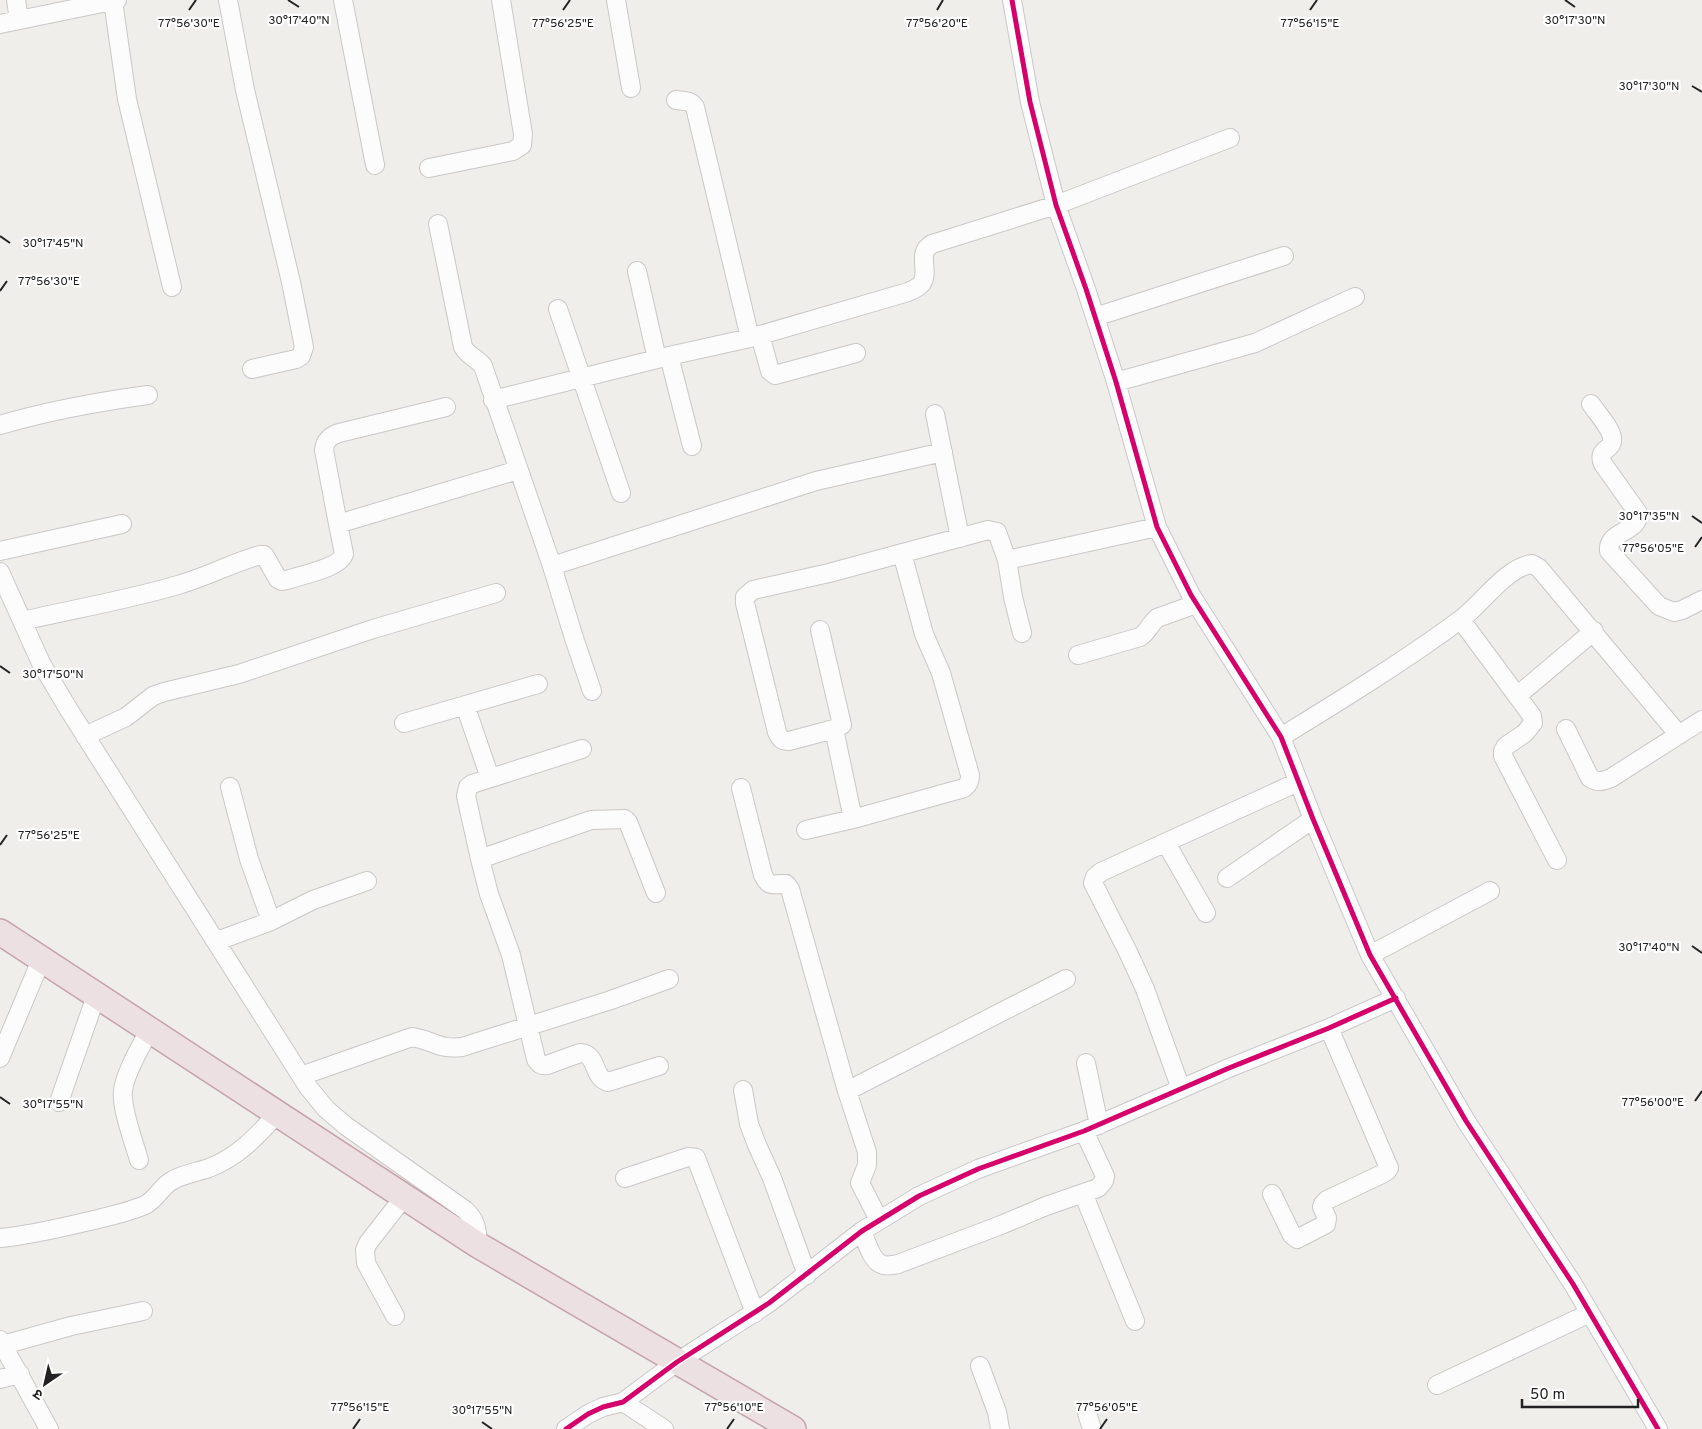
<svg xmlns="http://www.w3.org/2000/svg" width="1702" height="1429" font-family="Overpass,'Noto Sans Devanagari',sans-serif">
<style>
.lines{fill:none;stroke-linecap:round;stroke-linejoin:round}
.minor-casing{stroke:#c9c8c7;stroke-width:20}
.highway-casing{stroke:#c5a2ac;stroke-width:28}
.minor{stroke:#fdfcfc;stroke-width:18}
.highway{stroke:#ece0e2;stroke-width:25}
.cycleway-casing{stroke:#fff;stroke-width:8}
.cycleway{stroke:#d6006c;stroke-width:5}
.ticks{fill:none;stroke:#222;stroke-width:2}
.ticks-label{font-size:12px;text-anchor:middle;fill:#222;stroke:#fff;stroke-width:4.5;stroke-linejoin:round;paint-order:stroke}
</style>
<rect width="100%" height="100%" fill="#f0eeeb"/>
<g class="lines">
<defs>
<path id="minor" d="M16,0l3,20
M228,0l17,90 46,192 13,65 -3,9 -5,3 -44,10
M343,0l32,165
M616,0l15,88
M1012,0l18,102 26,103 30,84 30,93 41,145 34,68 90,142 32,82 57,136 96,166 107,163 85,145
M113,1l14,98 45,188
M0,24l117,-24
M676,100c8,1 14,0 19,7l55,231
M429,168l84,-17 9,-6 1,-11 -22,-134
M438,224l25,123c5,9 14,11 20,19l69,200 22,72 18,53
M637,271l20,88
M558,309l63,184
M1095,317l189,-61
M760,335l10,36 5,4 81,-22
M669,356l23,90
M1116,382l139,-39 100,-46
M493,400l176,-44 81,-18 158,-46c5,-2 11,-5 14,-9 8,-13 -6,-30 10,-39l124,-39 174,-67
M1591,404c6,9 20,24 21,34 2,13 -16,10 -9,26l35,49c2,20 -31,17 -29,38l50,55 15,6 8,-2 20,-10
M935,414l25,124
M0,425c51,-15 96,-23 148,-30
M338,524l-14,-74c1,-10 6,-14 15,-17l107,-26
M0,551l122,-27
M1007,560l6,37 9,36
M552,566l264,-85 127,-29
M0,572l41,91 28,47 239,377 18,22 20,17 119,84c12,11 12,20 13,35
M1461,620l71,96 1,7 -8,10 -19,13 -3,5v5l54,104
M22,621c52,-12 105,-21 156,-36 28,-8 54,-22 82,-30h4l2,3 12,21 4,2 5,-1c14,-5 53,-12 57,-26l-6,-30 180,-54
M820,630l22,95 -8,4 -45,12c-7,0 -9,-2 -12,-9l-32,-129v-6l8,-7 76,-17 159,-43 9,2 10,28 150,-33
M1078,655l62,-18c8,-5 10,-13 17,-19l39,-14
M1517,696l77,-65
M465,705l25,73
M404,723l134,-39
M834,729l19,90
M1566,729l24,49c8,5 13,3 21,0l91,-58
M85,736l41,-19 27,-21 11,-4 75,-18 134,-45 123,-36
M1281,737c60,-37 122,-75 179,-117 21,-15 46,-53 72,-56l7,4 140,167
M582,749l-110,35 -4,3 -2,9 14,63 9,35 22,61 25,104c3,5 5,7 11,6l33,-12c18,0 12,25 28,29l51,-16
M230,787l19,72 22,62
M741,788l22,87c7,14 10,8 23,9l4,5 57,202 20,61v13l-7,18 19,37
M806,830l47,-11 111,-31c5,-4 6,-7 6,-13l-29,-102 -17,-39 -22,-81
M1166,843l40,70
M480,859l111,-39 34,-1 3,3 28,71
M1227,878l86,-59
M217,941l54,-20 42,-21 54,-19
M1370,955l120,-64
M0,1058l41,-98
M1086,1063l13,62
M301,1076l111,-39c21,3 26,13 50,10l149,-47 58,-21
M1181,1089l-36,-100 -17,-37 -35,-69 2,-6 6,-5 197,-90
M743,1090l6,34 8,21 15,33 35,97
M847,1091l219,-112
M59,1102l37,-106
M139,1160c-5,-18 -18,-51 -16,-69 1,-16 18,-45 26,-60
M625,1178l63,-21 8,1 59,155
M1083,1193l52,128
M1272,1194l20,41 5,4 29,-15 1,-6 -5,-11 1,-3 4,-4 55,-26 5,-3 2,-3 -60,-140
M862,1231c4,9 9,29 19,33 5,3 11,1 17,0l103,-39 45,-19 52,-18 6,-7 1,-5 -21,-45
M0,1238c32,-3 63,-11 94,-18 16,-4 35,-8 51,-15 12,-6 16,-19 28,-25 11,-6 24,-8 36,-12 29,-11 48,-32 68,-54
M395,1316l-29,-53 -1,-13 3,-7 36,-46
M0,1340l49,89
M3,1345l68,-19 72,-15
M980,1366l17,46 3,17
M0,1379l20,-5
M1437,1385l153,-72
M623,1402l41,27
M1087,1413l5,16
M566,1429l22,-15 15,-7 20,-5 54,-40 92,-59 93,-72 57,-35 59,-27 106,-38 145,-63 100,-40 67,-30"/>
<path id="highway" d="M0,932l478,313 315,184"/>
</defs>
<!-- minor casing -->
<use href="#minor" class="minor-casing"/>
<!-- highway casing -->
<use href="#highway" class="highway-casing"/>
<!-- minor -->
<use href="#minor" class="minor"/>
<!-- highway -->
<use href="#highway" class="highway"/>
<defs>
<path id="cycleway" d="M1012,0l18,102 26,103 30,84 30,93 41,145 34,68 90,142 32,82 57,136 96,166 107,163 85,145
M566,1429l22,-15 15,-7 20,-5 54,-40 92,-59 93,-72 57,-35 59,-27 106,-38 145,-63 100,-40 67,-30"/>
</defs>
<!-- cycleway casing -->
<use href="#cycleway" class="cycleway-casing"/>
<!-- cycleway -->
<use href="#cycleway" class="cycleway"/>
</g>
<!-- ticks -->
<path class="ticks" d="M288,0l11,7M1565,0l10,7M189,10l7,-10M563,10l7,-10M937,10l6,-10M1310,10l7,-10M1692,86l10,6M0,236l10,7M0,291l7,-10M1692,516l10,7M1695,547l7,-10M0,666l10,7M0,845l7,-10M1692,946l10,7M0,1097l10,7M1695,1101l7,-10M482,1422l10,7M353,1429l7,-10M727,1429l7,-10M1100,1429l7,-10"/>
<g class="ticks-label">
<text x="1575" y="24">30°17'30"N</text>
<text x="299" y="24">30°17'40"N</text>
<text x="189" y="27">77°56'30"E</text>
<text x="563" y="27">77°56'25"E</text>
<text x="937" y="27">77°56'20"E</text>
<text x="1310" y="27">77°56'15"E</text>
<text x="1649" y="90">30°17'30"N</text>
<text x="53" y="247">30°17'45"N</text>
<text x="49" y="285">77°56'30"E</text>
<text x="1649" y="520">30°17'35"N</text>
<text x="1653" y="552">77°56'05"E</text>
<text x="53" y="678">30°17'50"N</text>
<text x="49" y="839">77°56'25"E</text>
<text x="1649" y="951">30°17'40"N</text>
<text x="1653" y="1106">77°56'00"E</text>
<text x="53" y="1108">30°17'55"N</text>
<text x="360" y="1411">77°56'15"E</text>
<text x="734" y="1411">77°56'10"E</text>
<text x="1107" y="1411">77°56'05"E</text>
<text x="482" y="1414">30°17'55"N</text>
</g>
<!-- north arrow -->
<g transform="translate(45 1384) rotate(214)" stroke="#ffffff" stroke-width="4" paint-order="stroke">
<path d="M0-4L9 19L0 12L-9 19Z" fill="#222222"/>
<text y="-8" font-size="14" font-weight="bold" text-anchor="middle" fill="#222222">उ</text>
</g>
<!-- scale -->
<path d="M1522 1399v8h116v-8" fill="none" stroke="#222222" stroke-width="2.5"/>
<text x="1530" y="1399" font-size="15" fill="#222222" stroke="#ffffff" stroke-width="4" paint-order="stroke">50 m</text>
</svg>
